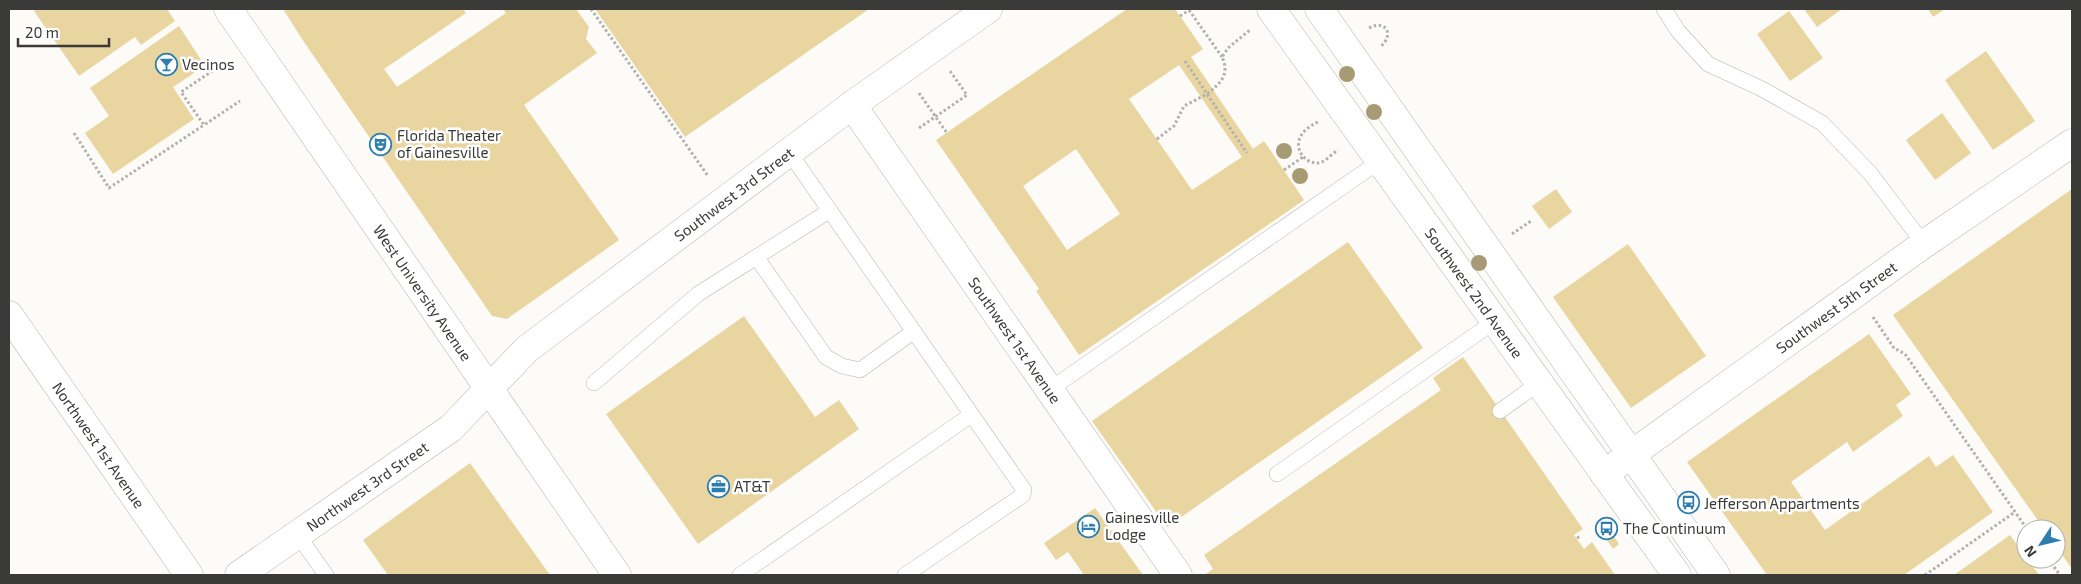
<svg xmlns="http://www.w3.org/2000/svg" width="2081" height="584" font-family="'Exo 2',sans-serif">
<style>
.building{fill:#e9d59f;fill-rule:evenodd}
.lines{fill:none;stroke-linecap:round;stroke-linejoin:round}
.lane-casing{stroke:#b6b5b2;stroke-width:16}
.street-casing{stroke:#b6b5b2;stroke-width:29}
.secondary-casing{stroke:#b6b5b2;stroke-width:29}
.primary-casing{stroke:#b6b5b2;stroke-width:29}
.path{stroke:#b2b1ae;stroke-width:3;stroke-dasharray:2.5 2.5;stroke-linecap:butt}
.lane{stroke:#fff;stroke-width:15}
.street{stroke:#fff;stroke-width:28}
.secondary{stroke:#fff;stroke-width:28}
.primary{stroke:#fff;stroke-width:28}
.tree{fill:#a79b75}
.labels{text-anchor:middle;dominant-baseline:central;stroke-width:5;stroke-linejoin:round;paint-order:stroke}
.poi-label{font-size:15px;fill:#3a3a38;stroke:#fff;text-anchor:start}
.street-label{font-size:15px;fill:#3a3a38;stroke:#fff}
</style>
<rect width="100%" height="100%" fill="#fdfbf8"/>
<!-- building -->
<path class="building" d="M37,9h130l8,12 -34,24 -6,-8 -56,39 -45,-65z
M283,9h180l3,4 -82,56 13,18 109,-74 -3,-4h73l13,18 -3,12 11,14 -73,52 95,135 -112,79 -15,-3 -188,-274z
M595,9h274l-184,128z
M1127,9h48l28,40 -12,8 62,92 11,-8 40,59 -225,155 -43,-64 3,-2 -103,-149zM1179,65l63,92 -50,33 -63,-91zM1076,149l44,65 -53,36 -44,-64z
M1804,9h38l-25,18z
M1928,9h17l-12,8z
M1789,11l34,47 -33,23 -33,-47z
M179,26l26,40 -32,21 21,32 -81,55 -28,-41 24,-17 -19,-28z
M1986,51l49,70 -42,29 -48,-70z
M1942,113l29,40 -36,27 -29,-40z
M1556,189l16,23 -23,17 -17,-23z
M2072,189v380l-16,-23v-17h-12l-151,-214z
M1348,242l75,106 -256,179 -75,-106z
M1628,244l78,112 -75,52 -78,-111z
M744,316l71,101 24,-17 20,29 -161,115 -92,-130z
M1869,334l42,60 -15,11 7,11 -50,36 -6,-10 -56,40 34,48 104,-74 7,11 17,-12 40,57 -89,63h-137l-80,-113z
M1463,357l120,172 -9,6 10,14 8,-7 23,33h-411l9,-6 -9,-14 237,-165 -8,-12z
M470,463l80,112h-162l-25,-35z
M1095,508l48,67h-59l-16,-23 -12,8 -12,-17z
M1611,532l8,12 -6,5 -8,-12z
M2010,535l29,40h-85z"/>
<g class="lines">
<defs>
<path id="lane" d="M1664,9l14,22 30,33 54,25 60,34 48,50 54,71
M789,152l235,338 -1,5 -118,80
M757,258l69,99 16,9 18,4 53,-38
M594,383l104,-89 131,-83
M1049,390l331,-229
M1500,411l39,-28
M1277,474l218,-153
M298,535l28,40
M740,575l231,-160"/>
<g id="street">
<path id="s1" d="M852,105l326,470"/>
<path id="s2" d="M9,315l180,260"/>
<path id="s3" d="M1604,474l320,-230 148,-101"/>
<path id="s4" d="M239,575l212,-147 76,-79 325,-244 136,-96"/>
</g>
<g id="secondary">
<path id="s5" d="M1271,9l406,566"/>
<path d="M1319,9l397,566"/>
</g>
<g id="primary">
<path id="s6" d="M228,9l389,566"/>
</g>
</defs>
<!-- lane casing -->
<use href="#lane" class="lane-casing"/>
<!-- street casing -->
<use href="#street" class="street-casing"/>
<!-- secondary casing -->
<use href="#secondary" class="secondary-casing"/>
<!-- primary casing -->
<use href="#primary" class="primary-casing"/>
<!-- path -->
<path class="path" d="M591,9l117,167
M1189,10l33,47
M1180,16l11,-7
M1369,28c17,-9 26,7 11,19
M1185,61l22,33c14,-11 23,-20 15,-37l6,-9 22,-18
M217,68l-36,24 23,33 36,-24
M919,93l28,40
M1318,122c-37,17 -13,47 4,40 6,-3 11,-9 16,-12
M919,128l48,-33 -17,-24
M74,133l35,55 95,-63
M1157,139l17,-13 10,-20 23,-12 40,59
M1284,170l19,-13
M1512,234l19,-13
M1873,317l21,31 11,6 122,175
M1577,538l4,-2
M2048,559l12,16
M1925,575l90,-63"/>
<!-- lane -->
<use href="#lane" class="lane"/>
<!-- street -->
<use href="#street" class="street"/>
<!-- secondary -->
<use href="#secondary" class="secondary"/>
<!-- primary -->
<use href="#primary" class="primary"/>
</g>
<!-- trees -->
<g class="tree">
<circle cx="1347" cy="74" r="8"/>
<circle cx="1374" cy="112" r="8"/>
<circle cx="1284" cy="151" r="8"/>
<circle cx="1300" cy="176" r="8"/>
<circle cx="1479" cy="263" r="8"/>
</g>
<!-- icons -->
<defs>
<symbol id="bar-ring" viewBox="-11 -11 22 22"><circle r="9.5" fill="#fff" stroke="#2d7eaf" stroke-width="1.5"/><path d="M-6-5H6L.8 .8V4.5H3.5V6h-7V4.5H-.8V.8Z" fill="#2d7eaf"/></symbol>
<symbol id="theatre-ring" viewBox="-11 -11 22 22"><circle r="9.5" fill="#fff" stroke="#2d7eaf" stroke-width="1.5"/><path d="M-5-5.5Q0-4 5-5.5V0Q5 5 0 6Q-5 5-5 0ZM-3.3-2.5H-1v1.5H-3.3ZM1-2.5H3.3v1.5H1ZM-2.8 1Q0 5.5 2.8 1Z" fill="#2d7eaf"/></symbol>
<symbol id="office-ring" viewBox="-11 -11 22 22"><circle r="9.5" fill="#fff" stroke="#2d7eaf" stroke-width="1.5"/><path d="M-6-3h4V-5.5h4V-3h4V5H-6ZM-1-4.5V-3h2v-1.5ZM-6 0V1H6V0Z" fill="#2d7eaf"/></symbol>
<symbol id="bus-ring" viewBox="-11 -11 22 22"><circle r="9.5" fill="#fff" stroke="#2d7eaf" stroke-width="1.5"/><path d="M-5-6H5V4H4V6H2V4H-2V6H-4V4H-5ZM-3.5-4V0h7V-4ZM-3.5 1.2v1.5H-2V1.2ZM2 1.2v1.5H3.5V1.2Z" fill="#2d7eaf"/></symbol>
<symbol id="hotel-ring" viewBox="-11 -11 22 22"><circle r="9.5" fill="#fff" stroke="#2d7eaf" stroke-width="1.5"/><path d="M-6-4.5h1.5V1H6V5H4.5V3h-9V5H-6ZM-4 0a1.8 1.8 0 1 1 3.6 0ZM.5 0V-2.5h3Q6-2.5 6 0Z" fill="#2d7eaf"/></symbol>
</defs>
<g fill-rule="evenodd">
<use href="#bar-ring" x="154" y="52" width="25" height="25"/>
<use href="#theatre-ring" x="368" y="132" width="25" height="25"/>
<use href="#office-ring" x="706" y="474" width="25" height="25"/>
<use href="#bus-ring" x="1676" y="490" width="25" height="25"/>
<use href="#hotel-ring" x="1076" y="514" width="25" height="25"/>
<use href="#bus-ring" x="1594" y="516" width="25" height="25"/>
</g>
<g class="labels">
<!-- poi labels -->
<g class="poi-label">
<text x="182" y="64">Vecinos</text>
<text x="397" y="135">Florida Theater<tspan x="397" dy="17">of Gainesville</tspan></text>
<text x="734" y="486">AT&amp;T</text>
<text x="1704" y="503">Jefferson Appartments</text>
<text x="1105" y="517">Gainesville<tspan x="1105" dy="17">Lodge</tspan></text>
<text x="1623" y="528">The Continuum</text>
</g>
<!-- street labels -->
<g class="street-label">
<text stroke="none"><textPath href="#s4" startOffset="626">Southwest 3rd Street</textPath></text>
<text stroke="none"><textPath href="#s6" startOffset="344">West University Avenue</textPath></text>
<text stroke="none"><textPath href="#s5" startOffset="349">Southwest 2nd Avenue</textPath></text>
<text stroke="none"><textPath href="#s3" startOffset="286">Southwest 5th Street</textPath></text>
<text stroke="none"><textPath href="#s1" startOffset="286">Southwest 1st Avenue</textPath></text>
<text stroke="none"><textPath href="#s2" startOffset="158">Northwest 1st Avenue</textPath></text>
<text stroke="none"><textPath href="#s4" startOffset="156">Northwest 3rd Street</textPath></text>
</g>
</g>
<!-- border -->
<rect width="2081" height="584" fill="none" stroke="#3a3a38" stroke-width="20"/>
<!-- north arrow -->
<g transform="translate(2041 544) rotate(235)"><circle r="24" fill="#ffffff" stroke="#b0b0af"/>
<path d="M0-4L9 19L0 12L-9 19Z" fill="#2d7eaf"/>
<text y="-8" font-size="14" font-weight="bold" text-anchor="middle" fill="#3a3a38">N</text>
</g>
<!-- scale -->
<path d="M18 38v8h91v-8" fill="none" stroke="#3a3a38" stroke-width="2.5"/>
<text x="25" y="38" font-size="15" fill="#3a3a38" stroke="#ffffff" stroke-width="4" paint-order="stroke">20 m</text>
</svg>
